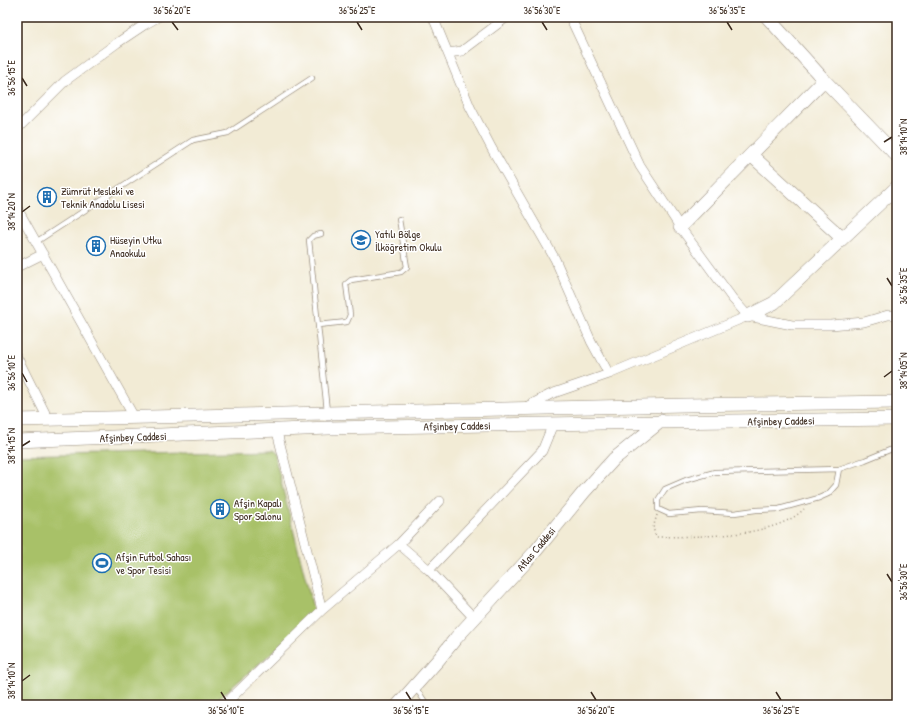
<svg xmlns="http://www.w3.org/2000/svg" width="914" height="722" font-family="'Patrick Hand',sans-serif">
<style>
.green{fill:#a8c167;stroke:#727642}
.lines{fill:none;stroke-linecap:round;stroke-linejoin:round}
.lane-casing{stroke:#968a7a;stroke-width:6}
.street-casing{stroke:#968a7a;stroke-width:10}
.secondary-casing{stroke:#968a7a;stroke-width:14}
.path{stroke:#968a7a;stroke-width:1.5;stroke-dasharray:1 3;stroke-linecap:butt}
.lane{stroke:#fff;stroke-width:4.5}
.street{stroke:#fff;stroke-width:9}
.secondary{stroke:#fff;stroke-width:13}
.ticks{fill:none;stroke:#3b2a1e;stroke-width:1.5}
.labels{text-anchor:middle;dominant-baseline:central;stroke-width:3;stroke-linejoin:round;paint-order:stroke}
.poi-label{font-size:11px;fill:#3b2a1e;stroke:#fff;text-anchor:start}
.street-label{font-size:11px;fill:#3b2a1e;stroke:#fff}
.neatline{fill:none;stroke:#3b2a1e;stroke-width:1.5}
.ticks-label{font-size:10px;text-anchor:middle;fill:#3b2a1e}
</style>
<rect width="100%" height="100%" fill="#fff"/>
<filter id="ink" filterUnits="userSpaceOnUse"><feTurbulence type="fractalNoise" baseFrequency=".025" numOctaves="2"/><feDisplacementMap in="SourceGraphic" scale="8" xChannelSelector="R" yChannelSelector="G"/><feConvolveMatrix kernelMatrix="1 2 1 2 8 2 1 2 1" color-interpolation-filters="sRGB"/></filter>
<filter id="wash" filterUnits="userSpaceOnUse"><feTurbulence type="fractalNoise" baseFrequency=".012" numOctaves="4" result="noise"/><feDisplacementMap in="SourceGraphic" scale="16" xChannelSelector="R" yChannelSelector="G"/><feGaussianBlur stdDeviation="0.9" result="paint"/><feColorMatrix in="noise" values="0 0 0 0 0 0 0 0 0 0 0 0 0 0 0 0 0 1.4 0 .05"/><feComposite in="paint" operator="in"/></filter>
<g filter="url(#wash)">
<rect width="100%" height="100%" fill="#f2ebd5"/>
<!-- green -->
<path class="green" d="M269,450l5,4 41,162 -104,89h-194v-249z"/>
</g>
<g filter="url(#ink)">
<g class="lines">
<defs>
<path id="lane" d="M321,234l-8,2 -4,4 18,171
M36,242l157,-102 35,-7 84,-55
M318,325l29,-3 3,-7 -4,-31 5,-4 50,-8 6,-5 -8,-48
M839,469l-3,16 -8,9 -9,4 -40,11 -23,1 -22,3 -32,-2 -33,3 -11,-5v-9l7,-11 21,-9 29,-8 124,-3 26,-9 32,-13
M415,689l5,5 7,11"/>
<path id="street" d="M433,17l37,90 22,42 63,110 36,82 18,33 -58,20 -25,13
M570,17l70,149 40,61 52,71 16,18
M448,53l14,-2 45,-34
M17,129l48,-48 52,-38 27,-18 14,-8
M17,208l117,209
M17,267l26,-13
M17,357l31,62
M609,374l139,-58 44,9h39l33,-3 24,-7h9
M277,432l45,178
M399,544l30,26 45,48
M429,570l113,-119 11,-27
M224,705l98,-95 77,-66 41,-43"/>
<path id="secondary" d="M767,17l57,63 73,76
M751,155l91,83
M680,227l144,-147
M748,316l26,-13 123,-116
M17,420l668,-15 212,-3
M17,441l312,-13 330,-6 238,-3
M398,705l41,-46 17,-21 78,-85 50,-61 30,-33 47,-38"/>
</defs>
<!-- lane casing -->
<use href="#lane" class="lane-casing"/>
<!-- street casing -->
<use href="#street" class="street-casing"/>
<!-- secondary casing -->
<use href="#secondary" class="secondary-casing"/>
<!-- path -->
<path class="path" d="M657,515l-4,13 3,9c40,-1 118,2 148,-28"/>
<!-- lane -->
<use href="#lane" class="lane"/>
<!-- street -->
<use href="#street" class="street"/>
<!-- secondary -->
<use href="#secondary" class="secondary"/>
</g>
</g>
<!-- ticks -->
<path class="ticks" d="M172,22l6,8M357,22l5,8M542,22l5,8M727,22l5,8M22,78l5,8M884,142l8,-5M22,212l8,-6M887,278l5,8M22,373l5,9M884,377l8,-6M22,446l8,-5M887,574l5,8M22,681l8,-6M221,692l5,8M406,692l5,8M591,692l5,8M776,692l5,8"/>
<!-- icons -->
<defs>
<symbol id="building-ring" viewBox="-11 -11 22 22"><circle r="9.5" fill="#fff" stroke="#1f6fb2" stroke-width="1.5"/><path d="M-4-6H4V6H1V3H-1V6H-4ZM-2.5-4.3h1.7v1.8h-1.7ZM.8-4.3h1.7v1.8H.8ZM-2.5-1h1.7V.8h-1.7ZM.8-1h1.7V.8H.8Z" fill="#1f6fb2"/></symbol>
<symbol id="school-ring" viewBox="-11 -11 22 22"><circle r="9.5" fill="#fff" stroke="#1f6fb2" stroke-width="1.5"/><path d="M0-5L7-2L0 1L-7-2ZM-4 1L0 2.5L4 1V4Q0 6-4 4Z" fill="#1f6fb2"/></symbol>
<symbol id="stadium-ring" viewBox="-11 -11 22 22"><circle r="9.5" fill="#fff" stroke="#1f6fb2" stroke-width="1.5"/><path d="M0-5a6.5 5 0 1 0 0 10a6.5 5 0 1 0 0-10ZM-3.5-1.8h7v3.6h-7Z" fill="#1f6fb2"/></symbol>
</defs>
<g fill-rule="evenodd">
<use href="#building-ring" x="36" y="186" width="22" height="22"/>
<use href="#school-ring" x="350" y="229" width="22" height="22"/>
<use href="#building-ring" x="85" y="235" width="22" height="22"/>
<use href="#building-ring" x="209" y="498" width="22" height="22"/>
<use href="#stadium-ring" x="91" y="552" width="22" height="22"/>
</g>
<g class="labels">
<!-- poi labels -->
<g class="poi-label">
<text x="61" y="191">Zümrüt Mesleki ve<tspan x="61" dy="13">Teknik Anadolu Lisesi</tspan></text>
<text x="375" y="234">Yatılı Bölge<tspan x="375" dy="13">İlköğretim Okulu</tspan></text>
<text x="110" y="240">Hüseyin Utku<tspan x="110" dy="13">Anaokulu</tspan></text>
<text x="234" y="503">Afşin Kapalı<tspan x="234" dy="13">Spor Salonu</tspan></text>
<text x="116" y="557">Afşin Futbol Sahası<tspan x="116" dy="13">ve Spor Tesisi</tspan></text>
</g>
<!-- street labels -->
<g class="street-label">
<text transform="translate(781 421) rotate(-1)">Afşinbey Caddesi</text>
<text transform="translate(457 426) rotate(-1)">Afşinbey Caddesi</text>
<text transform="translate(133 437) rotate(-2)">Afşinbey Caddesi</text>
<text transform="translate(536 549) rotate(-50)">Atlas Caddesi</text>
</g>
</g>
<!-- margin -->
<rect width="914" height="722" fill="none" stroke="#fff" stroke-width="44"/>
<rect x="22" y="22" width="870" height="678" class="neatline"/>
<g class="ticks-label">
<text x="172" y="14">36°56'20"E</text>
<text x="357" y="14">36°56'25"E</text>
<text x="542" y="14">36°56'30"E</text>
<text x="727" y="14">36°56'35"E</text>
<text transform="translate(11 78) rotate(-90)" y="4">36°56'15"E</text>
<text transform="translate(903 137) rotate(-90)" y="4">38°14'10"N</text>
<text transform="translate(11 212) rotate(-90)" y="4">38°14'20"N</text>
<text transform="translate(903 286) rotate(-90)" y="4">36°56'35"E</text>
<text transform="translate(903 371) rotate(-90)" y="4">38°14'05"N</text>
<text transform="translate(11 373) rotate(-90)" y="4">36°56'10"E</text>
<text transform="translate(11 446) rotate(-90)" y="4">38°14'15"N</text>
<text transform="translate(903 582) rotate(-90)" y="4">36°56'30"E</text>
<text transform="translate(11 681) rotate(-90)" y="4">38°14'10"N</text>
<text x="226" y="714">36°56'10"E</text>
<text x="411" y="714">36°56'15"E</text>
<text x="596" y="714">36°56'20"E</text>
<text x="781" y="714">36°56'25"E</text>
</g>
</svg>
